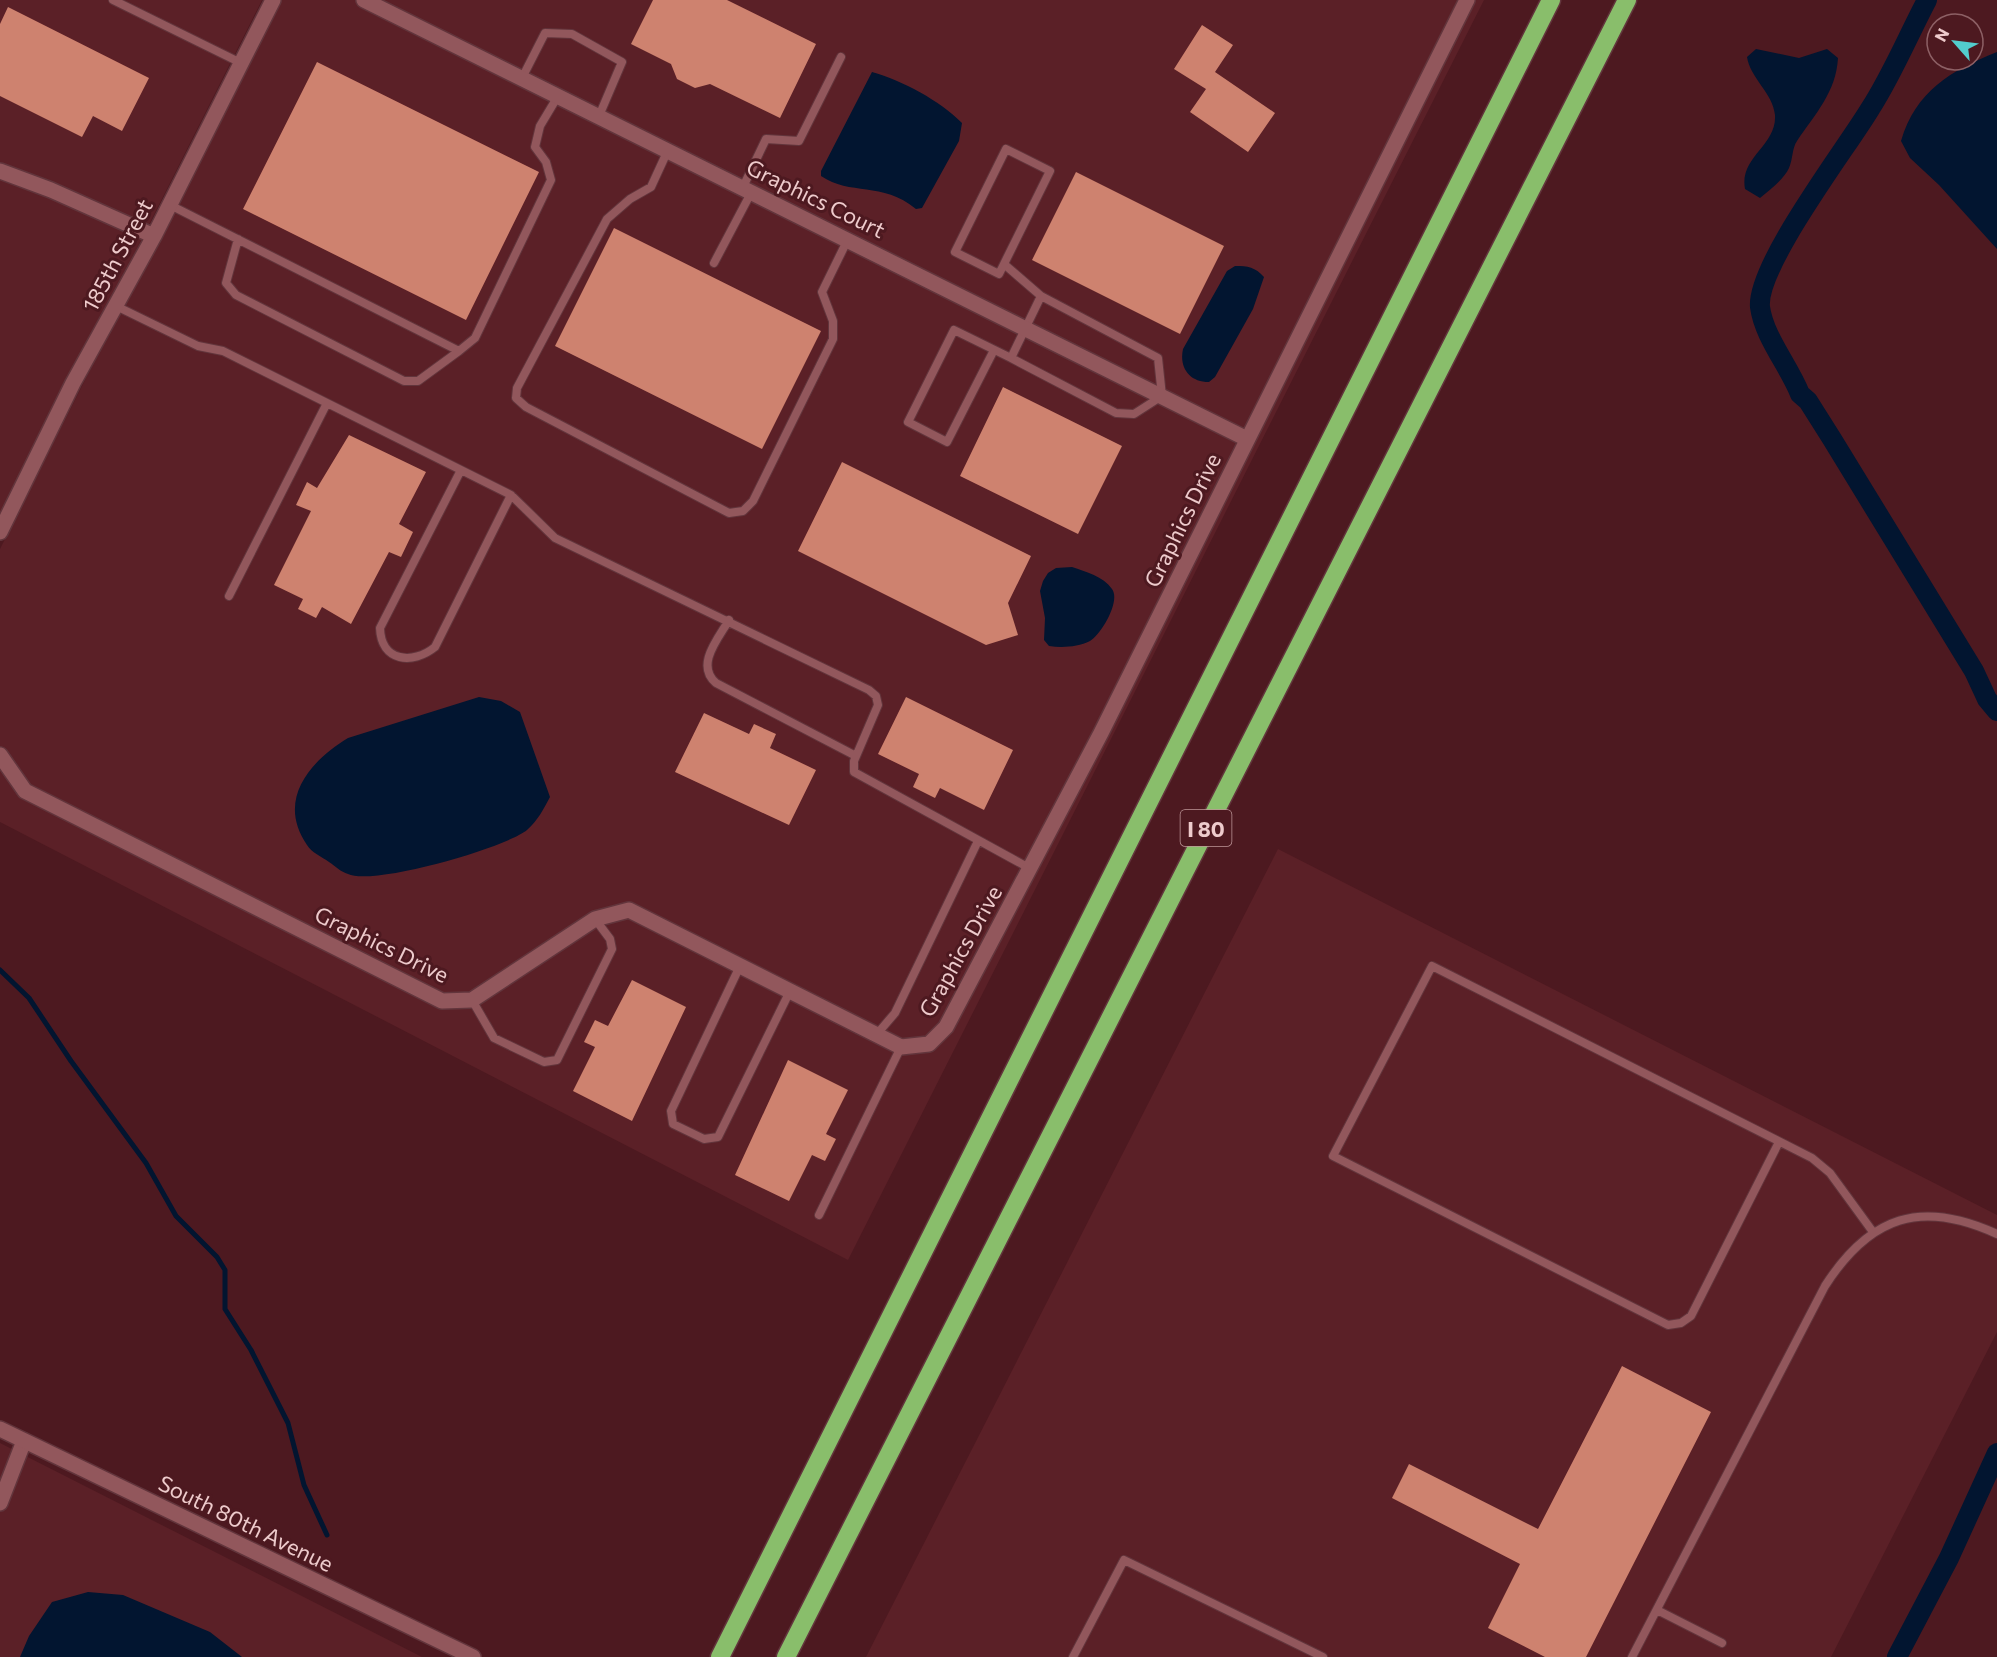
<svg xmlns="http://www.w3.org/2000/svg" width="1997" height="1657" font-family="Commissioner,sans-serif">
<style>
.built{fill:#5b2027}
.water{fill:#021530}
.lines{fill:none;stroke-linecap:round;stroke-linejoin:round}
.stream{stroke:#021530;stroke-width:5}
.canal{stroke:#021530;stroke-width:20}
.building{fill:#ce826f}
.service-casing{stroke:#62353c;stroke-width:10}
.minor-casing{stroke:#62353c;stroke-width:18}
.tertiary-casing{stroke:#62353c;stroke-width:18}
.motorway-casing{stroke:#62353c;stroke-width:21}
.service{stroke:#92575c;stroke-width:8}
.minor{stroke:#92575c;stroke-width:15}
.tertiary{stroke:#92575c;stroke-width:15}
.motorway{stroke:#89be6b;stroke-width:18}
.labels{text-anchor:middle;dominant-baseline:central;stroke-width:6;stroke-linejoin:round;paint-order:stroke}
.shield{fill:#4d1920;stroke:#be9698;stroke-width:1.5}
.shield-label{font-size:21px;font-weight:bold;fill:#eecbcc}
.street-label{font-size:22px;fill:#eecbcc;stroke:#4d1920}
</style>
<rect width="100%" height="100%" fill="#4d1920"/>
<!-- built -->
<path class="built" d="M0,0h262l-262,521z
M276,0h1208l-636,1260 -848,-438v-273z
M1278,849l719,366v117l-166,325h-965z
M0,1443l422,214h-422z"/>
<!-- water -->
<path class="water" d="M1756,49l43,9 28,-9 11,9c-2,34 -22,55 -41,83 -5,7 -4,18 -8,27 -5,11 -19,22 -29,30l-15,-9c-6,-32 32,-43 30,-74 -2,-22 -25,-37 -28,-58z
M1997,52v197l-58,-64 -29,-27 -9,-17c15,-50 49,-70 96,-89z
M872,72c31,9 67,28 90,51l-3,18 -37,67 -6,1c-34,-28 -66,-13 -95,-33v-5z
M1235,266c13,0 20,1 29,11l-11,32 -38,68 -6,5c-20,0 -30,-15 -26,-33l44,-78z
M1072,567c14,5 31,9 40,22 9,12 -11,46 -22,52 -12,6 -28,7 -41,5l-5,-6 1,-22 -5,-27 3,-10 5,-8 8,-5z
M479,697l22,4 19,11 30,85c-7,13 -12,23 -23,33 -22,18 -154,56 -179,44 -7,-2 -13,-8 -19,-12 -7,-5 -18,-10 -22,-17 -31,-45 3,-84 41,-107z
M88,1592l35,3 87,37 32,25h-222l9,-21 23,-34z"/>
<g class="lines">
<!-- stream -->
<path class="stream" d="M0,970l29,28 42,63 75,102 30,53 41,41 8,13v39l26,41 37,73 16,62 23,50"/>
<!-- canal -->
<path class="canal" d="M1927,0c-19,36 -35,75 -57,109 -24,40 -114,157 -110,198 4,30 29,59 40,87l8,7 24,38 142,232 13,28 10,12
M1897,1657l52,-99 48,-105"/>
</g>
<!-- building -->
<path class="building" d="M653,0h74l89,44 -36,74 -70,-34 -15,4 -18,-9 -6,-15 -40,-20z
M8,7l141,71 -27,53 -29,-15 -11,21 -82,-41v-72z
M1202,25l31,20 -18,27 60,41 -27,39 -58,-40 16,-23 -32,-20z
M317,62l222,110 -73,148 -223,-111z
M1076,172l148,74 -44,88 -148,-74z
M614,228l207,103 -59,118 -207,-103z
M1003,387l119,59 -44,88 -118,-58z
M349,435l77,37 -27,52 14,8 -12,25 -12,-5 -38,72 -29,-17 -6,11 -18,-9 5,-10 -29,-14 37,-74 -15,-6 11,-23 10,6z
M842,462l189,94 -23,47 10,32 -32,10 -188,-94z
M906,697l107,53 -29,60 -44,-22 -5,10 -22,-11 6,-13 -41,-20z
M704,713l45,21 5,-10 22,10 -6,14 46,22 -27,55 -114,-53z
M632,980l54,27 -54,114 -59,-30 22,-44 -11,-5 11,-22 13,6z
M788,1060l60,30 -22,44 10,5 -11,22 -13,-6 -23,46 -54,-26z
M1622,1366l89,46 -125,245h-41l-57,-29 32,-64 -128,-66 17,-34 129,65z"/>
<g class="lines">
<defs>
<path id="service" d="M113,0l128,63
M522,78l23,-45 27,1 50,28 -23,54
M668,150l-17,37 -21,12 -23,20 -90,169 -1,10 10,9 203,106 14,-2 10,-10 80,-162v-18l-11,-29 26,-53
M743,187l23,-48 33,2 42,-84
M170,205l289,146 16,-13 76,-158 -5,-18 -11,-15 5,-21 18,-30
M238,239l-12,44 10,12 168,86h14l41,-30
M714,263l38,-72
M1004,264l-5,10 -44,-22 51,-103 44,22 -46,93 37,32 117,62 4,38 -28,18 -18,-1 -105,-55 30,-62
M116,306l82,40 25,5 288,144 44,43 314,152 7,6 2,9 -24,56v11l177,97
M994,350l-47,92 -39,-20 46,-92 57,28
M461,470l-81,158c1,34 33,37 55,19l76,-152
M229,596l98,-193
M729,620c-11,19 -34,45 -13,63l140,73
M740,966l-69,145 2,13 31,15 14,-2 72,-146
M472,1000l22,38 50,24 13,-2 55,-111 -2,-10 -15,-20
M877,1034l18,-21 83,-172
M1779,1142l-88,174 -10,7 -13,2 -335,-169 99,-190 380,192 18,15 43,59
M819,1215l82,-168
M1657,1610l65,33
M1073,1657l51,-97 199,97
M1632,1657l193,-371c45,-70 96,-87 172,-52"/>
<path id="minor" d="M364,0l883,439
M0,171l51,19 103,46
M0,532l73,-149 81,-147 119,-236
M0,755l25,36 417,210 30,-1 123,-81 34,-9 272,137 28,-3 17,-17 155,-294 366,-733
M0,1503l24,-62"/>
<path id="tertiary" d="M0,1429l473,228"/>
<path id="motorway" d="M720,1657l831,-1657
M786,1657l841,-1657"/>
</defs>
<!-- service casing -->
<use href="#service" class="service-casing"/>
<!-- minor casing -->
<use href="#minor" class="minor-casing"/>
<!-- tertiary casing -->
<use href="#tertiary" class="tertiary-casing"/>
<!-- motorway casing -->
<use href="#motorway" class="motorway-casing"/>
<!-- service -->
<use href="#service" class="service"/>
<!-- minor -->
<use href="#minor" class="minor"/>
<!-- tertiary -->
<use href="#tertiary" class="tertiary"/>
<!-- motorway -->
<use href="#motorway" class="motorway"/>
</g>
<g class="labels">
<!-- shield labels -->
<rect class="shield" x="1180.5" y="810" width="51" height="36" rx="4.5"/>
<g class="shield-label">
<text x="1206" y="828">I 80</text>
</g>
<!-- street labels -->
<g class="street-label">
<text transform="translate(816 198) rotate(26)">Graphics Court</text>
<text transform="translate(117 255) rotate(-62)">185th Street</text>
<text transform="translate(1182 520) rotate(-64)">Graphics Drive</text>
<text transform="translate(382 944) rotate(26)">Graphics Drive</text>
<text transform="translate(960 951) rotate(-61)">Graphics Drive</text>
<text transform="translate(246 1523) rotate(26)">South 80th Avenue</text>
</g>
</g>
<!-- north arrow -->
<g transform="translate(1955 42) rotate(298)"><circle r="28" fill="#4d1920" stroke="#8d6065" stroke-width="1.5"/>
<path d="M0-4.5L10 22L0 15L-10 22Z" fill="#52cdcd"/>
<text y="-9" font-size="16" font-weight="bold" text-anchor="middle" fill="#eecbcc">N</text>
</g>
</svg>
